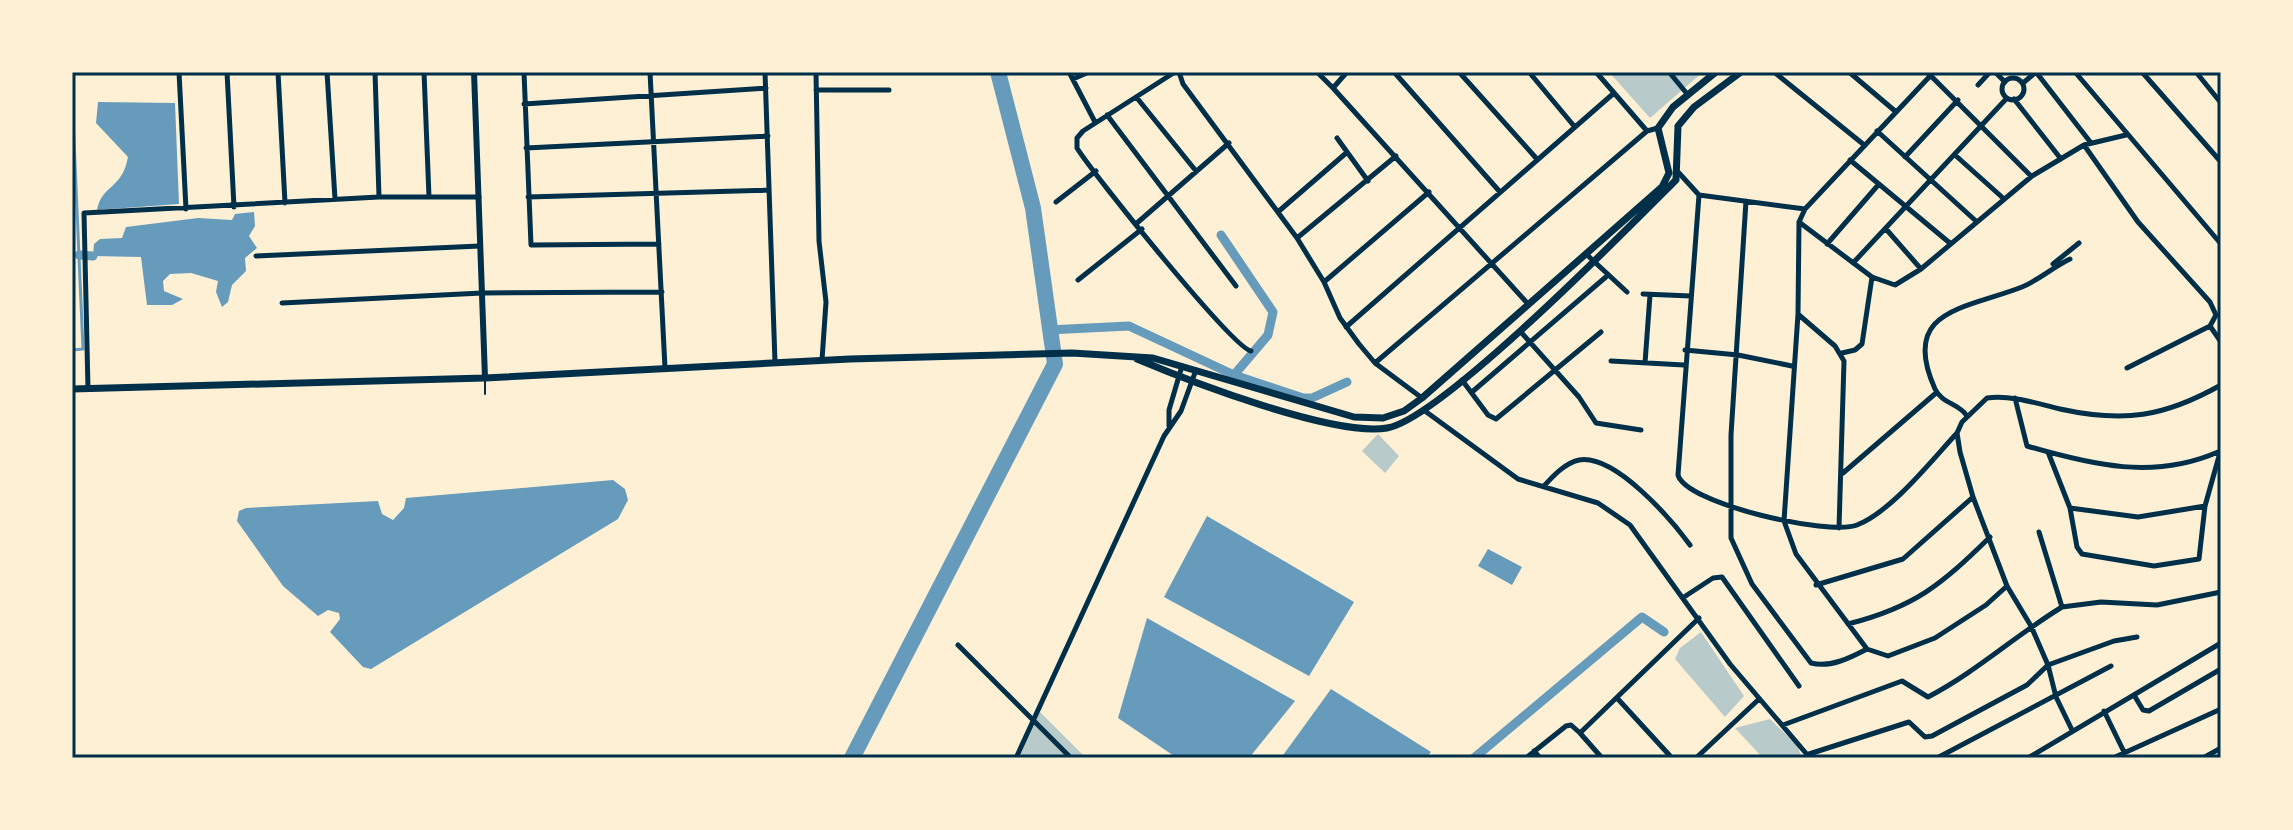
<svg xmlns="http://www.w3.org/2000/svg" width="2293" height="830" font-family="Poppins,sans-serif">
<style>
.green{fill:#b9caca}
.water{fill:#669bbc}
.lines{fill:none;stroke-linecap:round;stroke-linejoin:round}
.stream{stroke:#669bbc;stroke-width:3}
.canal{stroke:#669bbc;stroke-width:9}
.river{stroke:#669bbc;stroke-width:16}
.service{stroke:#003049;stroke-width:2}
.minor{stroke:#003049;stroke-width:5}
.tertiary{stroke:#003049;stroke-width:6}
.secondary{stroke:#003049;stroke-width:7}
.neatline{fill:none;stroke:#003049;stroke-width:3}
</style>
<rect width="100%" height="100%" fill="#fdf0d5"/>
<!-- green -->
<path class="green" d="M1609,72h94l-53,46z
M1378,434l21,22 -14,17 -23,-22z
M1701,632l43,64 -19,21 -50,-58 5,-11z
M1040,712l46,46h-67z
M1770,719l27,26 5,13h-39l-28,-30z"/>
<!-- water -->
<path class="water" d="M98,102l77,1 4,101 -82,6c5,-26 25,-20 31,-53l-32,-34z
M254,212l1,14 -6,10 8,12 -12,10 1,13 -14,14 -4,17 -6,5 -6,-15 2,-11 -27,-8 -21,1 -7,7 1,10 19,8 -11,6h-25l-6,-48 -48,-1 1,-12 6,-5 22,-1 4,-11 72,-9 34,2 3,-6z
M613,480l12,9 3,11 -10,19 -247,150 -8,-2 -33,-35 10,-13 -1,-6 -11,-3 -10,6 -35,-30 -46,-65 2,-10 7,-3 132,-7 4,13 11,6 11,-12 2,-10z
M1207,516l147,86 -45,74 -145,-79z
M1488,549l34,18 -10,18 -34,-19z
M1147,618l148,83 -46,57h-72l-59,-40z
M1331,689l100,63 -5,6h-145z"/>
<g class="lines">
<!-- stream -->
<path class="stream" d="M72,94l11,255 -11,1"/>
<!-- canal -->
<path class="canal" d="M79,255l14,1
M1048,330l81,-4 105,49 34,-40 5,-23 -52,-77
M1234,375l69,23h9l35,-16
M1474,758l168,-141 22,15"/>
<!-- river -->
<path class="river" d="M852,758l203,-394 -22,-156 -35,-136"/>
<!-- service -->
<path class="service" d="M485,394v-15"/>
<!-- minor -->
<path class="minor" d="M179,72l7,137
M227,72l7,135
M278,72l7,131
M327,72l8,127
M375,72l4,125
M424,72l5,125
M524,72l7,173 128,-1
M650,72l15,296
M765,72l10,290
M816,72l3,169 7,61 -4,58
M1069,72l26,50
M1175,72l-92,59 -6,7v10c16,26 155,199 174,203
M1179,72l4,12 114,154 27,44 16,36 19,26 16,19 47,35
M1317,72l16,16
M1347,72l-14,16 195,216
M1394,72l106,120
M1459,72l77,86
M1529,72l45,54
M1596,72l51,59 11,-3
M1669,72l19,23
M1774,72l89,72
M1849,72l46,39
M1927,72l104,104
M1995,72l10,10
M2036,72l55,71
M2075,72l146,172
M2142,72l79,90
M2196,72l25,31
M2002 89a11 11 0 1 1 22 0a11 11 0 1 1-22 0Z
M1073,79l16,-7
M2023,83l13,-11
M1978,85l12,-13
M816,90h73
M1137,98l59,73
M2014,99l47,60
M524,104l242,-16
M1107,115l129,171
M1877,131l100,91
M1337,138l31,43
M2084,145l54,77 72,80 6,13 -6,11 11,16
M526,148l242,-12
M1955,155l48,43
M1905,157l53,-57
M1850,160l101,84
M1679,173l20,22 106,14 126,-134
M1699,195l-21,280c8,29 151,61 179,50 34,-13 75,-65 100,-92
M528,197l241,-7
M1746,201l-15,234v103l21,46 59,79c19,5 39,-5 56,-14
M1056,202l40,-31
M1805,209l-6,13 -1,92 -14,207 12,33 71,95 21,7 47,-18 51,-33 21,-19
M1279,211l66,-57
M1799,222l73,55 23,8 26,-16 111,-93 52,-31 42,-10
M1137,223l92,-80
M1886,229l35,40
M1297,238l99,-82
M1827,244l52,-60
M1586,254l41,38
M256,256l224,-10
M1853,263l154,-165
M2053,264l26,-21
M1078,280l64,-51
M1324,282l105,-90
M1643,294l48,2
M282,303l200,-10 180,-1
M1799,315l36,31 9,15 -5,167
M1346,327l268,-234
M1520,331l59,66 17,26 45,7
M1685,350l53,5 54,11
M1842,353l13,-3 7,-6 10,-67
M1611,361l73,4
M1375,363l272,-232
M1645,363l5,-68
M2127,368l83,-42
M1462,380l26,35 8,4 105,-87
M88,389l-4,-176 295,-16h100
M1472,392l135,-116
M2015,398l12,48c65,19 127,34 191,6
M1425,411l93,68 80,24 32,22 100,139 80,94
M1967,416c-8,-13 -25,-12 -32,-27 -36,-80 31,-80 87,-102 17,-7 31,-20 48,-28
M1169,426v-16l13,-44
M2048,452l22,56 68,9 67,-11 16,-57
M1843,473l93,-80
M1544,486c9,-10 21,-23 35,-26 36,-6 92,59 111,85
M2070,508l7,39 5,7 72,12 45,-7 6,-53
M1816,585l87,-26 70,-62
M1684,597l29,-19 9,-1 77,109
M2062,607l39,-5 56,3 64,-13
M1848,624c67,-17 93,-39 142,-87
M958,645l113,113
M2134,695l9,15 6,1 72,-42
M1617,698l55,60
M2104,711l23,47
M1783,725l119,-44 26,16c48,-25 88,-62 134,-90l-23,-75
M2072,730l-16,-33 -8,-32 -17,-39 -24,-40 -34,-89 -13,-45 -3,-19 5,-11 25,-24c25,-3 48,5 73,11 64,14 104,8 161,-24
M1534,751l6,7
M1809,754l100,-32 16,15 7,-1 95,-51 21,-20 66,-24 23,-4
M1016,758l148,-322 17,-25 15,-41
M1526,758l40,-32 5,-1 9,8
M1602,758l-22,-25 119,-115
M1696,758l62,-58
M1937,758l174,-92
M2028,758l193,-115
M2113,758l108,-49
M2203,758l18,-10"/>
<!-- tertiary -->
<path class="tertiary" d="M474,72l11,306"/>
<!-- secondary -->
<path class="secondary" d="M1137,359c52,22 197,78 250,69 54,-9 241,-200 289,-248l2,-54 16,-19 47,-35
M72,389l413,-11 365,-19 222,-6 81,5 201,59 29,1 21,-7 18,-13 240,-211 7,-14 -11,-45 15,-21 43,-35"/>
</g>
<!-- border -->
<rect width="2293" height="830" fill="none" stroke="#fdf0d5" stroke-width="148"/>
<rect x="74" y="74" width="2145" height="682" class="neatline"/>
</svg>
